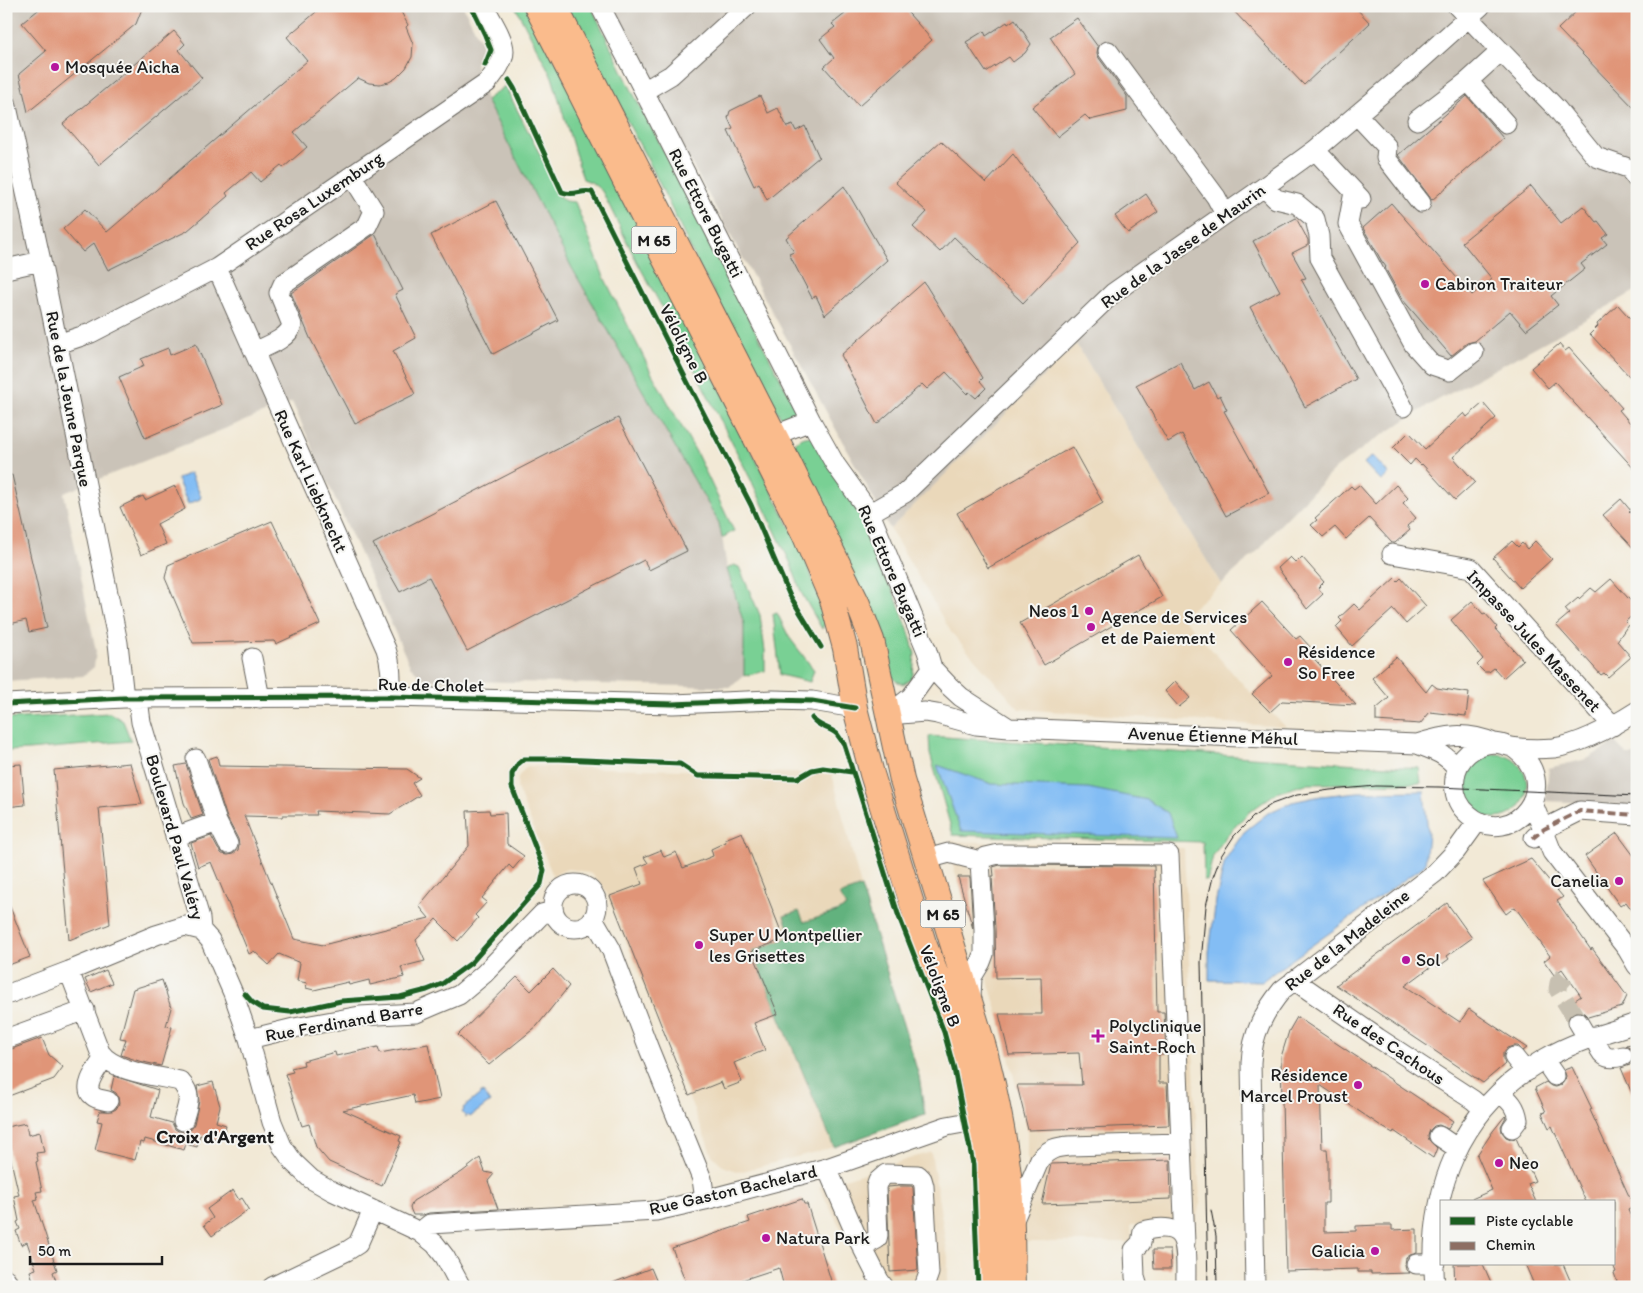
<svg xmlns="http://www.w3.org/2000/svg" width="1643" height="1293" font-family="Itim,sans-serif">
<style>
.built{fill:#ead8ba}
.industrial{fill:#cac3b8}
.green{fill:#79d094;stroke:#4a7658}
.forest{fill:#62b27e;stroke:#3f674d}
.water{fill:#83bdf4;stroke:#506c88}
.building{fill:#e09578}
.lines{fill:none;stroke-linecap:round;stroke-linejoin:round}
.minor-tunnel{stroke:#c7c0b1;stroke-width:19;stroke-dasharray:19 9;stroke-linecap:butt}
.minor-casing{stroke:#67645d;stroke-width:21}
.major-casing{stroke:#67645d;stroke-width:26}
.minor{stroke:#fff;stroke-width:19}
.major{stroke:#fabb8c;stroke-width:24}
.tram{stroke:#1c1c1c;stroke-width:1}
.quiet{stroke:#8d6e63;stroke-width:4;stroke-dasharray:8 4;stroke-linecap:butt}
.cycleway-casing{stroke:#f6f6f2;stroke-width:8}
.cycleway{stroke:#1b5e20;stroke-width:5}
.poi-dot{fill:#b5179e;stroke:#f6f6f2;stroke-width:2}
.labels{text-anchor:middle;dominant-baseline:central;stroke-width:4;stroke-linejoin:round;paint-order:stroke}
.shield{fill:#f6f6f2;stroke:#5d5d5c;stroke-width:1}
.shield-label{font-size:16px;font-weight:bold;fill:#1c1c1c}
.poi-label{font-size:18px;fill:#1c1c1c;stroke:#f6f6f2;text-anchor:start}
.street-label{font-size:18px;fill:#1c1c1c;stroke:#f6f6f2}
.neighbourhood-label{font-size:19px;font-weight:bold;fill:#1c1c1c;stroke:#f6f6f2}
</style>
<rect width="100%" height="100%" fill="#f6f6f2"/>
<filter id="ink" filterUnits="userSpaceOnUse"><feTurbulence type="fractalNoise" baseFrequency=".02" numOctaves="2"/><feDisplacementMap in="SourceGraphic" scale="10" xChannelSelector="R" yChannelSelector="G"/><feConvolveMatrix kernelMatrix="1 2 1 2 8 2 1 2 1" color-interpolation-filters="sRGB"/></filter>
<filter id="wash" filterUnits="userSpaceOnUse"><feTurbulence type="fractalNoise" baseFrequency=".0096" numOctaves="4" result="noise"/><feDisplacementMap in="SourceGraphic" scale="20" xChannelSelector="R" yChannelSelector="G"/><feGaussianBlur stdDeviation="1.12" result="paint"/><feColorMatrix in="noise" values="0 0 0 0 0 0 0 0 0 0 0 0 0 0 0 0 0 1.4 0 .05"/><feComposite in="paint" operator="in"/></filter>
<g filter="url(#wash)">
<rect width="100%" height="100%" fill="#f2e9d6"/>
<!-- built -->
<path class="built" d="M1076,344l145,240 -39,33 70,77 34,33 -267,-18 -68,-77 -61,-103z
M527,766l305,8 29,113 -22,8 7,12 -43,16 -19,-6 8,20 -40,15 82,195 -95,25 -16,-6 -11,-11 -108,-268 -12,-13 -15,-4 -10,-1 -14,7 -36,-88 1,-11z
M950,841l234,7 16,356 -5,20 -64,1 1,17h-109l4,-72v-40l-28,-113 -11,-36 -2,-50 -13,-1 -24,-77z
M931,1152l17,105v30h-76l-53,-100z"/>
<!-- industrial -->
<path class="industrial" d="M6,6h457l19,38 -7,20 11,36 86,168 148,255 7,46 17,55v52l-15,11 -304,-7 -15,-14 -118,-264 -228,91 32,158 -2,16 -11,9 -77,5z
M606,6h1031v284l-74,42 -136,74 -57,37 -35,26 -59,60 -15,19 -40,36 -145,-240 -186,185z
M1615,742l12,13h10v50l-92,-4 4,-33 38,-9z"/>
<!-- green -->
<path class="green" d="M515,6h13l273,543 12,31 13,42 -4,7 -20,-35 -12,-32 -39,-82 -77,-151 -37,-67 -35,-71 -11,-9 -8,-3 -31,-102z
M566,6h25l45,93 38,71 37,77 85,161 -1,5 -9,5 -6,-2 -15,-24 -31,-63 -35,-63 -46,-96z
M505,86l48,94 7,17 5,4 10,1 29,75 47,95 45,80 38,79 -12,7 -3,-15 -147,-255 -86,-168z
M811,436l51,81 30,71 17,44 6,22 -2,20 -2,5 -8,5 -7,-3 -5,-5 -100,-225c5,-12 8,-13 20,-15z
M734,565l5,2 21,48 5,36v20l-21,5v-52l-17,-55z
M777,613l12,24 25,33 -4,12 -30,-7 -7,-61z
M110,713l13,8 8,20 -103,9 -22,1v-32z
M929,736l490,32 2,15 -115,1 -30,9 -28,20 -22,23 -13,20 -6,25 -3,-1 -1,-38 -250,-7 -23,-81z
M1463 786a32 32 0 1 1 64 0a32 32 0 1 1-64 0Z"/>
<!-- forest -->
<path class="forest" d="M861,887l58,189 6,39 -91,32 -82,-196 39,-15 -7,-20 15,-5 5,11 32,-10 10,-5 -7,-12z"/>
<!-- water -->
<path class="water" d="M1372,456l17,18 -8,7 -17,-18z
M190,473l11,23 -1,3 -12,5 -11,-25z
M937,765l55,19 96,4 59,12 21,13 9,25 -216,-7z
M1424,791l4,42 -3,32 -163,116 -53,-1v-28l7,-52 9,-40 19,-28 24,-19 24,-11 29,-6 37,-4z
M483,1092l7,10 -20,15 -2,-2 -2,2 -4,-5 2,-2 -1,-2z"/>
<g id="blocks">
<!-- building -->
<path class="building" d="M43,6h100l-7,18 -108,88 -9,-38 27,-23 -24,-28z
M323,6h75l10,19 -2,2 7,17 -1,13 -6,11 -10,10 -7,4 -9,2 -11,-1 -11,-5 -64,54 13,15 -24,21 -2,-3 -21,17 -9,-10 -25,21 2,3 -41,35 -79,39 -14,-27 -11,9 -20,-23 22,-20 22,23 167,-143 33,-28 -20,-24z
M855,6h47l30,34 -73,66 -35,-39 10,-9 -14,-19 15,-12 -3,-3z
M1229,6h125l16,17 -66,62z
M1582,6h55v105l-79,-82z
M1077,18l21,29 -1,6 2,5 28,38v15l-37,9 -5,-5 -28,22 -25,-30 43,-33 -25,-37z
M1015,19l16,25 -6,9 -12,9 -4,-5 -23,15 -20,-30 18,-11 2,5 21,-14 1,2z
M174,31l11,13 -6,6 23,28 -103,87 -36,-41z
M760,96l8,17 10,-5 9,19 6,-2 3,6 9,-5 14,31 -52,43 -8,-17 -5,3 -26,-55 5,-2 -5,-11 2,-7z
M1467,96l36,42 -71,62 -34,-45z
M941,141l45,42 27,-29 67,89 -57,60 -69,-66 -14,15 -27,-25 14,-15 -32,-30z
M844,186l43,74 -62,55 -9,-19 -4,2 -23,-44 5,-2 -8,-14z
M1531,186l30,37 22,-17 13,16 2,-1 10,13 -6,4 5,6 -26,20 4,5 -34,27 7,9 -32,25 -16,-19 -35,30 -8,2 -16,13 -49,-57 -17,-31 1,-1 -5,-7 -18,-32 28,-25 81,92 20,-16 -30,-37z
M1146,194l12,18 -30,21 -13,-17z
M496,201l62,119 -65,34 -62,-119z
M1296,218l12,22v5l-16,8 14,25 -5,1 55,100 -51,28 -55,-100 30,-16 -27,-50z
M375,234l28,56 -8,4 21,44 -23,13 22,43 -60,30 -45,-86 -19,-45z
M924,282l59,96 -3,3 6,7 -10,10 -7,-6 -2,2 -21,-22 -19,17 -5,-5 -45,40 -36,-69z
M1618,305l19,21v45l-7,6 -40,-43 8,-8 -1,-2z
M196,344l26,61 -77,33 -26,-61 25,-11 -3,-7 27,-11 2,7z
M1559,344l6,7 4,-3 53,60 -3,2 18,21v41l-82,-90 -7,6 -17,-20z
M1180,362l15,28 14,-8 8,15 3,-2 7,15 -3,1 45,82 -43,23 -44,-82 -14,8 -32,-57z
M1483,403l13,15 -43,39 22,25 -20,18 -33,-36 -1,1 -6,-6 -5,6 -17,-17 16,-16 16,17 39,-36 3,4z
M618,418l69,133 -38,19 -5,-10 -177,91 -38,-74 -29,15 -27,-48z
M1072,447l31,56 -115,65 -31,-55z
M12,475l35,153 -18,4 -3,-12 -20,5v-149z
M1359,485l17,19 20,-19 12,13 -5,5 13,15 -9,8 3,4 -15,13h-3l-23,-25 -23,21 -11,-12 -12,10 -12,-12 6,-5 -2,-2 36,-32 3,3z
M175,486l10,23 -28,15 9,20 -25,11 -21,-48 23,-11 2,4z
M1621,499l10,12 -2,1 8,8v32l-34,-37z
M272,521l48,103 -44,20 -2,-3 -81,2 -28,-65 3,-13z
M1512,541l6,6 4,-4 5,6 8,-8 17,18 -32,29 -27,-30z
M1138,555l24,42 -118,68 -24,-42z
M1290,557l6,6 6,-6 22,25 -6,6 5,6 -16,15 -29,-41z
M1395,578l3,3 3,-3 25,28 -20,18 -13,-15 -41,37 -16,-19 6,-6 -3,-3 15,-14 6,6z
M1611,579l26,29v3l-12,11 3,3 -11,16 14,16 -23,20 -4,-4 -3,2 -45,-50 13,-11 -4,-5 13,-11 1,1 12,-11 5,4z
M1472,601l11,13 2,-1 12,14 -2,2 28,31 -20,18 -9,-10 -5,4h-5l-7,-7 6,-6 -32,-39z
M1262,602l34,37 4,-3 12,13 -4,3 48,53 -74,-4 -12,11 -18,-18 20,-18 -41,-46z
M1396,657l30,35 6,-8 5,4 32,5 -3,23 -36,-4 -10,12 -44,-3v-12l13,-11 -17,-20z
M1175,681l15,17 -11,9 -14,-16z
M217,756l2,10 188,3 13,9 -8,5 8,12 -30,19 -74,-3 1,4h-34l-1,2 -38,-1 50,123 29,6 106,-27 -10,-12 50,-60 -2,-35 22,-1 1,4 16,-1 1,31 17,12 -11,13 -4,-4 -27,33 5,4 -12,13 3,3 -20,23 -22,-22 -20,21 9,21 -24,6 3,10 -34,8 -1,-5 -20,5 -1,-3 -34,8 -8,-2 1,-5 -10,-2 3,-18 -21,-9 -10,11 -15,-14 -5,3 -38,-92 -13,5 -7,-24 20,-7 7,13 4,5 6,1 5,-1 5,-4 1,-5 -1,-6 -11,-21 -19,-59z
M130,763l12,41 -43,4 11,116 -41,16 -15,-170z
M21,764l4,41 -19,2v-42z
M186,764l17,51 -12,4 -7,-16 -9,-37z
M742,832l42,107 -32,12 26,63 -24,9 11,27 -31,13 8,19 -18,7 -3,-7 -32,13 -79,-199 32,-12 -6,-16 12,-5 -4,-6 17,-7 3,7 12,-5 7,16 30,-12 -2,-7 15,-7 -1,-3z
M1617,833l20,27v57l-11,-15 -6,4 -35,-50z
M1531,859l32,38 -6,4 34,49 1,-2 35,48 -5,11 -34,10 -4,-4 -7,-2 -5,2 -4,5 -6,-9 19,-13 -19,-27 -8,6 -10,-14 6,-5 -35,-49 -9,7 -23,-33z
M1000,865l154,1 3,146h7l2,42h-7v29h8l2,42 -141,5 -11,-45h65l-3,-32 -70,2 -10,-41h43l-1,-37 -45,1 -1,-49 -3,-53h2l-1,-9z
M958,877h12l3,52z
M6,897l24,60 -24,9z
M1447,903l25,35 -25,18 2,3 -11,8 -2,-3 -4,2 -27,20 55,36 9,-13 58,39 -4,3 -5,-5h-5l-6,2 -4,5v6l2,5 -22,19 -147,-98z
M553,969l16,17 -32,40 -48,39 -31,-30 59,-58 14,14z
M106,970l6,13 -21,9 -6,-13z
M162,980l9,28 -5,18 6,1 -11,39 -22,-5 -18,-6 5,-16 -6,-1 13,-49z
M1297,1017l156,104 -5,8 -9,-4 -5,1 -4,4 -2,6 1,4 8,8 -4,10 -39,-27 -1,2 -9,-5 -64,-43 2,64h5l1,12v42h-4v29l32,-1v-5l23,-1h13v5l25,-1v24l-7,2 -4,3 -1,6 1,6 4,3 -39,1v-2h-13v-3l-72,2 -5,-214 8,-26z
M42,1038l7,17 14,12 -9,12 -48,18v-46z
M1637,1043v62l-16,-37 9,-3 4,-6v-6l-2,-4 -6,-4z
M428,1044l12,55 -25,5 -2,-9 -70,15 58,26 -2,5 2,1 -19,44 -53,-24 -13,-15 -7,-23 -7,2 -17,-52 8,-2 -2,-4 13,-3 -1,-4 32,-9 1,4 42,-9 2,6z
M1572,1067l20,42 -2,1 44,97 -6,3 9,20v57h-18l-5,-14 2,-1 -2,-5v-65h-28l-34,-76 -3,2 -7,-15 4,-1 -11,-24 11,-6 5,4 5,1 5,-2 4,-5 1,-4 -2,-6z
M114,1076l44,14 -7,27 21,6 3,6 5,3h5l5,-2 4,-6 5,-23 -2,-15 16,-4 7,24 -4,16 10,3 -4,15 -22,-5 -3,12 -11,-3 -2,6 -39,-11 -1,4 -4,-1 -5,18 -40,-10 7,-28 -5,-1 3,-10h12l4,-2 3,-5 -1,-7 -2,-4 -5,-3z
M1505,1116l1,1 -5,9 1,6 4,5 5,2 5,-1 19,43 -7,3 8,18h-71l27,-12 -15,-35 16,-24z
M26,1123l2,12 12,-3 4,20 -8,1 2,8 -2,1 6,29 -6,1 2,7 -4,1 23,70 -4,2 5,15h-23l-5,-16 6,-2 -9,-27 -6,3 -5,-14 4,-2 -3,-7 2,-1 -5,-25 5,-1 -13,-56v-12z
M480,1158l5,14 9,2 -6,7 10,28 -69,4 -6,2h-10l-3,-7 3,-7 49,-29z
M1170,1160l1,39 -129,5 9,-40z
M899,1186h13l1,2 5,82 -28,2 -3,-83 1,-2z
M233,1190l6,10 3,-2 7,11 -37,27 -8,-11 9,-7 -6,-9z
M802,1199l2,5h3l26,83h-49l-5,-19 -37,12 1,3 -11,4h-44l-16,-39 78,-26 -2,-5z
M1153,1250h17l1,19h-17z
M1454,1264h29l10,23h-38z
M1525,1264h38l10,23h-38z
M651,1268l8,19h-54v-1z"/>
</g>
</g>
<g filter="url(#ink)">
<use href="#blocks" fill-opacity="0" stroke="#67645d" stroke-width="1"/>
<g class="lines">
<!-- minor-tunnel -->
<path class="minor-tunnel" d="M1565,976l-6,7 -1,6 20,33"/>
<defs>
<path id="minor" d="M600,6l44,85 167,330 24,43 35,49 57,138 5,17 17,18 12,11 48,31
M1457,6l100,103 39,48 32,11 9,11
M1108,51l108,146 9,17
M1468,81l38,43
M644,91l27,-16 76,-69
M6,102l35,159 77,382 6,55
M1357,115l30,32 -1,11 35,45
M1417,120l51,-39 32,-29
M1315,150l46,49
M1264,187l12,12 21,5 18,15 4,17 1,22 83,149
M1354,192l-6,32 66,121 18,20 18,6 24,-19
M217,268l169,381c6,17 5,31 5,48
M6,269l35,-8
M58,344l33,-11 126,-65 270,-185c7,-9 17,-21 17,-32 0,-13 -14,-33 -20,-45
M254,352c13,-6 34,-13 38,-27l-13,-32 4,-9 84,-58 7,-15 -22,-35
M775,435l36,-14
M870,513l35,-20 208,-200 151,-106 51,-37 97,-82 69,-62
M1392,554l79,14 142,158
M252,658l8,40
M138,699l3,23 59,196 1,12 9,10 23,53 16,46 23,83 10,24 12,17 17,16 21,12 88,41 15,12 10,13 16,30
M6,704l118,-6 267,-1 282,7 100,-4 39,1 43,7
M888,715l37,-3 12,2 39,11 33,3 408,16c16,6 29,10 40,24
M888,715l23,-18 21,-29
M1417,744c28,-9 48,-13 77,-1
M1512,747c56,37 0,105 -43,68 -12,-10 -16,-22 -14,-37 2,-20 20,-34 39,-35 7,0 12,3 18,4 13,2 29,2 42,1 27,-4 61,-23 83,-37
M196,759l21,63 11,22
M1532,801l20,51 75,97 10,17
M175,837l42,-15
M1534,838l10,-9 36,-18 57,4
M927,859l22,-6 31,8 4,69v24l-3,8 -9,15 -1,20
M980,861l6,-4 13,-3 170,1 12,288
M553 906a22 22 0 1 1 44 0a22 22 0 1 1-44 0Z
M593,918l18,31 38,100 53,130 3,21
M69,971l31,81c13,20 57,24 80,29 13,14 8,23 3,40
M1294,980l84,58 95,62 10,9
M6,995l63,-24 87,-36 29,-9 16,4
M1578,1022l10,17
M1594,1036c7,17 8,26 29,20
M11,1037l74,-27
M249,1039l45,-11 66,-12 56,-3 21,-9 22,-9 25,-21 58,-60 11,-3
M1514,1057l12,15
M104,1058c-5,8 -23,29 -11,38 3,3 10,4 15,5
M1544,1060l11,16
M1500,1092c10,9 16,14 18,28l-6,8
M1439,1136l19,13
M827,1168l29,67 23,45 5,7
M1013,1222l27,-63c9,-10 16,-12 29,-13l112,-3 4,100
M420,1232l10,-8 226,-13 49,-11 122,-32 120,-42 33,-6
M862,1247l15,-8 1,-4 -2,-48 2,-6 8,-7 32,1 4,4 2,7 5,87 -5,14
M1416,1264l19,-1
M6,1279l3,8
M272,1287l75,-36 11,-7 15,-34
M1138,1287l-3,-10 -1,-27 7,-7 2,-12c50,-13 42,19 43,56
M1255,1287l-4,-224c1,-29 13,-51 31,-73l153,-117 21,-22 21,-29
M1435,1287c-8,-96 24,-178 109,-228 29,-17 61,-26 93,-36"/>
<path id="major" d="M536,6l268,528 28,66 13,48 10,60 17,66 52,169 31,78 17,56 8,43 8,54 4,113
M555,6l234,457 69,141 14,36 30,140 82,267c11,42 20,85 25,128 4,37 3,75 4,112"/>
</defs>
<!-- minor casing -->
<use href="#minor" class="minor-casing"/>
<!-- major casing -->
<use href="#major" class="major-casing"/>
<!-- minor -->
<use href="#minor" class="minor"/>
<!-- major -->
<use href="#major" class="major"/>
<!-- tram -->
<path class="tram" d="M1211,1210l5,26 1,51
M1208,1287l-7,-325 5,-56 7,-29 8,-21 13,-20 19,-19 19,-13 25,-9 33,-5 46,-4 63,1 198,9"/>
<!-- quiet -->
<path class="quiet" d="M1533,838l11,-9 36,-18 57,4"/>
<defs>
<path id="cycleway" d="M471,6l14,29 6,15 -6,15
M509,80l5,8 48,104c14,5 18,-3 30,0l98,195 61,118 38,89 32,53
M6,704l118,-6 267,-1 282,7 100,-4 39,1 43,7
M812,718c6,9 17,9 25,16 2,3 5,7 7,10l54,170 46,118 10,37 19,95 5,123
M245,994l7,8 11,7 27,3 51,-11 59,-4 27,-7 15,-6 29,-21 70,-79 3,-14 -32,-83v-13l6,-10 6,-5h36l120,5 18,12h13l87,2 14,-8 11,-2 29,4"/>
</defs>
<!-- cycleway casing -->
<use href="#cycleway" class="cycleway-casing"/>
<!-- cycleway -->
<use href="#cycleway" class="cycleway"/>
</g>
</g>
<!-- markers -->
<g class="poi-dot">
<circle cx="55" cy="67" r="5"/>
<circle cx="1425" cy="284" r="5"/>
<circle cx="1089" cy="611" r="5"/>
<circle cx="1091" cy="627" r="5"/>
<circle cx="1288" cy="662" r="5"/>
<circle cx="1619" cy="881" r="5"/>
<circle cx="699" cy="945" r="5"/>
<circle cx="1406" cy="960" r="5"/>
<path d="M1095.5 1028.5h5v5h5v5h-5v5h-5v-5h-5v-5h5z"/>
<circle cx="1358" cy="1085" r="5"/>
<circle cx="1499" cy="1163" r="5"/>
<circle cx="766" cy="1238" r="5"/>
<circle cx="1375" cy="1251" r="5"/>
</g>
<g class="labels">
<!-- shield labels -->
<g class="shield">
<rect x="631.5" y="226.5" width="45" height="27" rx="4"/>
<rect x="920.5" y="900.5" width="45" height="27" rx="4"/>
</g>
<g class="shield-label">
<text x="654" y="240">M 65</text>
<text x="943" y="914">M 65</text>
</g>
<!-- poi labels -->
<g class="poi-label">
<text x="65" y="67">Mosquée Aicha</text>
<text x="1435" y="284">Cabiron Traiteur</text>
<text x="1079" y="611" text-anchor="end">Neos 1</text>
<text x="1101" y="617">Agence de Services<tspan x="1101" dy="21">et de Paiement</tspan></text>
<text x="1298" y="652">Résidence<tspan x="1298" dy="21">So Free</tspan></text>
<text x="1609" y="881" text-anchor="end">Canelia</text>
<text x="709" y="935">Super U Montpellier<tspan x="709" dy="21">les Grisettes</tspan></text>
<text x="1416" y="960">Sol</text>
<text x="1109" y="1026">Polyclinique<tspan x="1109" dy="21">Saint-Roch</tspan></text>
<text x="1348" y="1075" text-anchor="end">Résidence<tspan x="1348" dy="21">Marcel Proust</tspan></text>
<text x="1509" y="1163">Neo</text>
<text x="776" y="1238">Natura Park</text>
<text x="1365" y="1251" text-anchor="end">Galicia</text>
</g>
<!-- street labels -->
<g class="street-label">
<text transform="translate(314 201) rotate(-34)">Rue Rosa Luxemburg</text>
<text transform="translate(706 213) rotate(63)">Rue Ettore Bugatti</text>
<text transform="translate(1183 246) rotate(-36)">Rue de la Jasse de Maurin</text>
<text transform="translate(684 344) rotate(63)">Véloligne B</text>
<text transform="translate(69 399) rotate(79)">Rue de la Jeune Parque</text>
<text transform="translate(311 481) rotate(66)">Rue Karl Liebknecht</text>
<text transform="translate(892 571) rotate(66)">Rue Ettore Bugatti</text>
<text transform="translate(1534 641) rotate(47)">Impasse Jules Massenet</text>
<text transform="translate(431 685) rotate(1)">Rue de Cholet</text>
<text transform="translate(1213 736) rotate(2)">Avenue Étienne Méhul</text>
<text transform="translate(175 837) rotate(74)">Boulevard Paul Valéry</text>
<text transform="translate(1347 940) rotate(-38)">Rue de la Madeleine</text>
<text transform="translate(940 986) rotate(69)">Véloligne B</text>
<text transform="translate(344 1022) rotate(-10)">Rue Ferdinand Barre</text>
<text transform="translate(1389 1044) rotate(34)">Rue des Cachous</text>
<text transform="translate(733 1190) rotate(-13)">Rue Gaston Bachelard</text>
</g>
<!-- neighbourhood labels -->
<g class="neighbourhood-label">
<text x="215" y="1136">Croix d'Argent</text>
</g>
</g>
<!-- margin -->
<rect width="1643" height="1293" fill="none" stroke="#f6f6f2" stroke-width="25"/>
<!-- legend -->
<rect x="1440" y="1200" width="175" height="65" fill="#f6f6f2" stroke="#9f9f9c"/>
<rect x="1450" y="1217" width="25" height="8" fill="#1b5e20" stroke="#9f9f9c"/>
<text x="1486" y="1226" font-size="15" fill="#1c1c1c">Piste cyclable</text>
<rect x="1450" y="1242" width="25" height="8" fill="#8d6e63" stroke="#9f9f9c"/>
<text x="1486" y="1250" font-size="15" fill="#1c1c1c">Chemin</text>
<!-- scale -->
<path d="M30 1256v8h132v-8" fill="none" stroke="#1c1c1c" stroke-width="2.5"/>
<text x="38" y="1256" font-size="15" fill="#1c1c1c" stroke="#f6f6f2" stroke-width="4" paint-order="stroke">50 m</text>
</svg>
